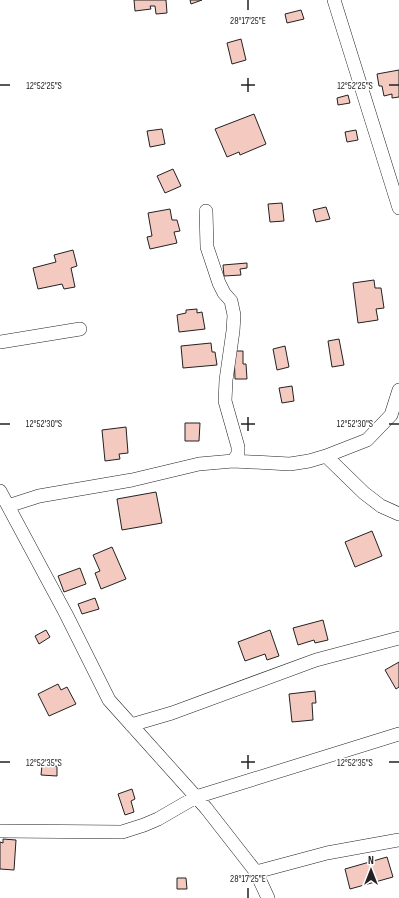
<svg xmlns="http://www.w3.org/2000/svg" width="399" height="898" font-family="'Sofia Sans Condensed',sans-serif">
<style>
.building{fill:#f3c9c0;stroke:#222}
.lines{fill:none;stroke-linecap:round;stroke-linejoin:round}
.minor-casing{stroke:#222;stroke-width:14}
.minor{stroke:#fff;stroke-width:13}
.ticks{fill:none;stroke:#222;stroke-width:1.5}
.ticks-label{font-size:10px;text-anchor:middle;fill:#222;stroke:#fff;stroke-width:3;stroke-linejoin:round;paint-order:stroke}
</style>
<rect width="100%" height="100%" fill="#fff"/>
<!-- building -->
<path class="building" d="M134,0h32l1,13 -11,1 -1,-8h-5l1,3 -16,2z
M190,0h12l-11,4z
M301,10l3,9 -17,4 -2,-9z
M241,39l5,21 -14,4 -5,-21z
M399,70v27l-7,1v-4l-8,2 -2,-10h-3l-2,-12z
M348,95l2,8 -12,2 -1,-7z
M254,114l12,30 -26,11 -1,-3 -12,5 -12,-28z
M162,129l3,15 -15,3 -3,-16z
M356,130l2,10 -11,2 -2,-10z
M173,169l8,17 -16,7 -8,-17z
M282,203l2,18 -14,1 -2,-18z
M326,207l4,12 -14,3 -3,-12z
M170,209l2,11h5l3,11 -6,1 3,11 -27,6 -3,-12 5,-1 -4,-23z
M73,250l4,16 -6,2 4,19 -11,2 -2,-5 -24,5 -5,-21 23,-6 -2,-7z
M247,263v5l-7,1 1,6 -17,1 -1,-11z
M374,280l1,8h6l3,20 -8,1 2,11 -20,3 -5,-40z
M197,309v4l5,-1 3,17 -26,3 -2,-17 9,-2v-3z
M339,339l5,26 -12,2 -4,-26z
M211,343l1,9h3l2,13 -34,3 -2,-22z
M285,346l4,21 -12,3 -4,-21z
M234,351h9v13h3l1,15h-12z
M292,386l2,15 -12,2 -3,-15z
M185,423h15l-1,18h-14z
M126,427l2,26 -9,1 1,5 -15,2 -3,-31z
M156,492l6,31 -40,7 -5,-31z
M372,531l10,25 -27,11 -10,-25z
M112,547l14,32 -25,10 -6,-16 5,-2 -7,-16z
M80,568l6,16 -22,8 -6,-16z
M95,598l4,11 -17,5 -4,-10z
M323,620l5,20 -13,3 -1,-3 -16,5 -5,-17z
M46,630l4,7 -11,7 -4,-8z
M270,630l9,26 -12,4 -2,-6 -20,7 -7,-19z
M399,662v25l-3,2 -11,-19z
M58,684l3,6 6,-3 9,17 -27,12 -11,-22z
M315,691l1,12h-4l1,17 -21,2 -3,-28z
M42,765l15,1v10l-16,-1z
M132,789l3,10 -4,2 3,11 -9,3 -7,-21z
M3,839l13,1 -2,30 -14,-1v-27l3,1z
M387,857l6,20 -43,12 -5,-20z
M177,878h9l1,11h-10z"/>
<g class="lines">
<defs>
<path id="minor" d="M334,0l65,208
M206,211l1,36 12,36 5,10 7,8 3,14 -1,16 -7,49 -1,21 13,46v7l-5,7
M0,342l80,-13
M326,456l38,37 17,13 18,8
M0,491l66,123 43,86 97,108 50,64 12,26
M8,506l31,-10 93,-16 67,-16 34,-3 57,3 19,-3 17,-5 41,-16 24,-25 8,-25
M131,725l41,-12 144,-53 83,-22
M0,831l122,1 22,-7 14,-6 38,-22 203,-63
M256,872l71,-19 72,-13"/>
</defs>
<!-- minor casing -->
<use href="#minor" class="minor-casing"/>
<!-- minor -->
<use href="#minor" class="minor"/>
</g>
<!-- ticks -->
<path class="ticks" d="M248,0v10M248,78v14M0,85h10M241,85h14M389,85h10M248,417v14M0,424h10M241,424h14M389,424h10M248,755v14M0,762h10M241,762h14M389,762h10M248,888v10"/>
<g class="ticks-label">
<text x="248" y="24">28°17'25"E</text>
<text x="44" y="89">12°52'25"S</text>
<text x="355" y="89">12°52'25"S</text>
<text x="44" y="427">12°52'30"S</text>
<text x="355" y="427">12°52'30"S</text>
<text x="44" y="766">12°52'35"S</text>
<text x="355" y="766">12°52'35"S</text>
<text x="248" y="882">28°17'25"E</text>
</g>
<!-- north arrow -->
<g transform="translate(371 870)" stroke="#ffffff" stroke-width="3" paint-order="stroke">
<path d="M0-3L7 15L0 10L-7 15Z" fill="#222222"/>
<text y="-6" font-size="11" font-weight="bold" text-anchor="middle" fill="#222222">N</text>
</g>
</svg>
